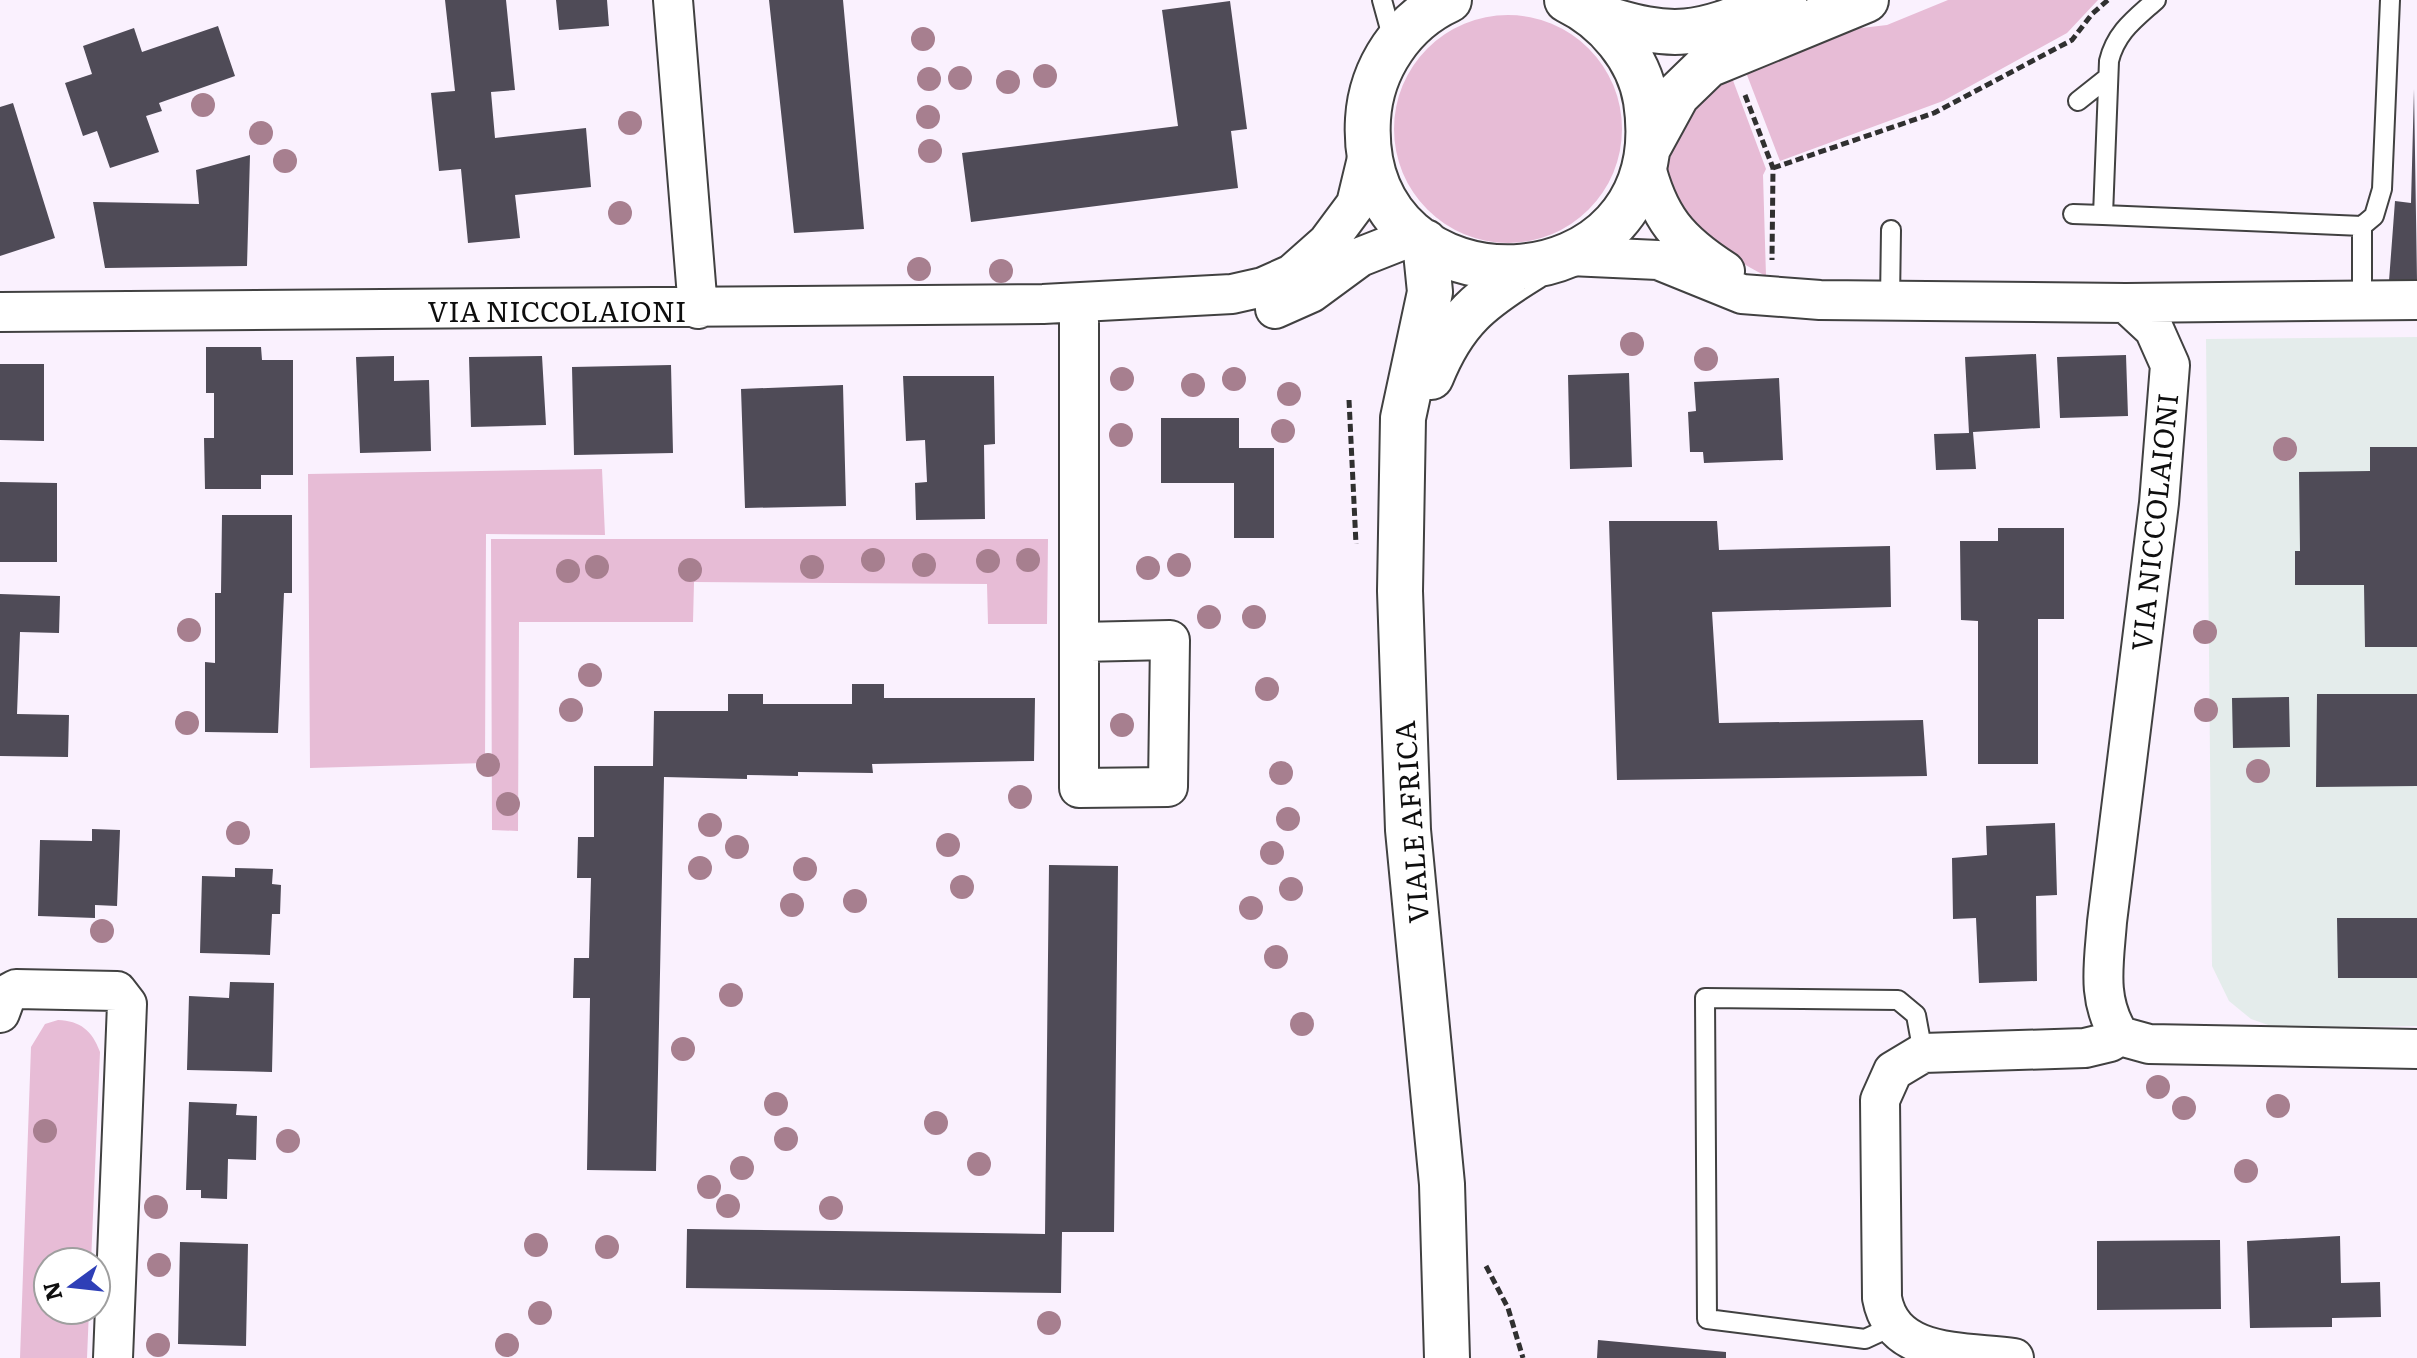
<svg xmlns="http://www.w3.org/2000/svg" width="2417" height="1358" font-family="Literata,serif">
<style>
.industrial{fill:#e4eceb}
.green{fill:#e7bcd6}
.building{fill:#4f4b57}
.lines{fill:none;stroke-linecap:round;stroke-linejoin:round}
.service-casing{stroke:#414141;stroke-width:22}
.minor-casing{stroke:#414141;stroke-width:42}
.tertiary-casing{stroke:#414141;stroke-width:48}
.path{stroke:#303030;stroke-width:5;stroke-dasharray:8 4;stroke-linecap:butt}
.service{stroke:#fff;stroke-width:18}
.minor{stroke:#fff;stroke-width:38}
.tertiary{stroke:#fff;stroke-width:44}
.tree{fill:#a77f8f}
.labels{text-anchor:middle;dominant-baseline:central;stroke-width:8;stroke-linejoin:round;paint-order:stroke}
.street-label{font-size:28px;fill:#0e0e0e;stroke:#fff}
</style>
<rect width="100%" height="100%" fill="#faf1fe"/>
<!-- industrial -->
<path class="industrial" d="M2417,337v689l-140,2 -26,-9 -22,-18 -17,-35 -6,-627z"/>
<!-- green -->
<path class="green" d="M1948,0h150l-31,33 -124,68 -163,60 -38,-99 94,-31 51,-6z
M1394 129a114 114 0 1 1 228 0a114 114 0 1 1-228 0Z
M1728,67l38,102 -3,6 3,101c-58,-29 -134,-88 -84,-160 13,-17 31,-33 46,-49z
M602,469l3,66 -119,-1 -1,229 -175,5 -2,-294z
M491,539h557l-1,85h-59l-1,-40 -293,-2 -1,40h-174l-1,209 -26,-1z
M58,1020c22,1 34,10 42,32l-9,210h-43v48h41l-2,48h-67l11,-311 14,-23z"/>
<!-- building -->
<path class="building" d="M445,0h61l9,90 -24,2 4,46 91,-10 5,59 -76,8 5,43 -52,5 -7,-74 -22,2 -8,-78 24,-2z
M556,0h51l2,26 -50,4z
M769,0h74l21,229 -70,4z
M1230,1l17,128 -16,2 7,57 -267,34 -9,-69 216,-27 -16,-116z
M218,26l17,50 -76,27 3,8 -16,5 13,36 -49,16 -13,-37 -14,5 -18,-53 27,-9 -9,-28 51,-18 8,24z
M2414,89l3,192h-28l6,-80 16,2z
M13,103l42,135 -55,18v-149z
M250,155l-3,111 -142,2 -12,-66 106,2 -3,-34z
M206,347h55l1,13h31v115h-32v14h-56l-1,-51h10v-45h-8z
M2036,354l4,74 -67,4 3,37 -40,1 -2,-36 35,-1 -4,-76z
M2126,355l2,61 -68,2 -3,-61z
M394,356v25l35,-1 2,71 -71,2 -4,-96z
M542,356l4,69 -75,2 -2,-70z
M0,364h44v77l-44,-1z
M671,365l2,88 -99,2 -2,-88z
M1629,373l3,94 -62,2 -2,-94z
M903,376h91l1,68 -11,1 1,74 -69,1 -1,-37 12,-1 -2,-42 -19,1z
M1779,378l4,82 -79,3 -1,-11h-13l-2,-40 8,-1 -2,-29z
M843,385l3,121 -101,2 -4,-119z
M1161,418h78v30h35v90h-40v-55h-73z
M2370,447h47v200h-52l-1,-62h-69v-34h5l-1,-79 71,-1z
M0,482l57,1v79h-57z
M222,515h70v78h-8l-6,140 -73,-1v-70l10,1v-70h6z
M1609,521h108l2,29 171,-4 1,61 -179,5 7,111 204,-3 4,56 -310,4z
M1998,528h66v91h-26v145h-60v-143l-17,-1 -1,-79h38z
M0,594l60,2 -1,37 -39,-1 -3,82 52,1 -1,42 -68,-1z
M852,684h32v14h151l-1,63 -162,3 1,9 -75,-1v4l-51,-1v4l-83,-2 -8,394 -69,-1 3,-172h-17l1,-40h15l2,-80h-14l1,-41h16v-71h59l1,-55h74v-17h35v10h89z
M2317,694h100v92l-101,1z
M2289,697l1,50 -57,1 -1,-50z
M2055,823l2,72 -21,1 1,85 -58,2 -3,-65 -23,1 -1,-61 35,-3 -1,-29z
M92,829l28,1 -3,76 -22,-1v13l-57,-2 2,-76 52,1z
M1049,865l69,1 -4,366h-52l-1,61 -375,-5 1,-59 358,5z
M235,868l38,1 -1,15 9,1 -1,29h-8l-2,41 -70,-2 2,-77 33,1z
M2337,918h80v60h-79z
M230,982l44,1 -2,89 -85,-2 2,-74 40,2z
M189,1102l48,2 -1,11 21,1 -1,44 -28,-1 -1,40 -26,-1v-8h-15z
M2340,1236l1,47 39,-1 1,35 -49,1v9l-82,1 -3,-87z
M2220,1240l1,69 -124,1v-69z
M180,1242l68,2 -2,102 -68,-2z
M1598,1340l128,12v6h-129z"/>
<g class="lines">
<defs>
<path id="service" d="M1382,0l11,40
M2156,0c-21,19 -40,32 -47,61l-6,154 259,11v75
M2078,101l29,-23
M2073,214l30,1
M2362,226l12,-10 8,-27 8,-189
M1890,301l1,-71
M1891,1327l-26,12 -158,-20 -2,-321 193,2 18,15 7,38"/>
<path id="minor" d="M673,0l25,309
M1645,163c13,54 33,78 80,108
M1570,256l88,4 84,34 78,6 306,3 291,-3
M1079,303v485l89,-1 2,-147 -90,2
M2126,303l28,26 16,36 -11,138 -52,419c-3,41 -11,78 13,114l29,8 268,5
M1275,309l36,-16 49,-36 56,-22
M0,312l1043,-8 189,-10 31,-7 29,-13 35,-31 29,-39 13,-54
M0,1013l7,-19 9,-5 101,2 10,13 -14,354
M2014,1358c-51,-7 -121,0 -132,-60l-2,-198 13,-29 30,-18 162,-5 25,-6 10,-6"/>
<path id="tertiary" d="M1449,0c-46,21 -78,68 -81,119 -12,205 311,196 278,-18 -7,-44 -40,-82 -79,-101
M1595,15c88,30 107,17 189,-15
M1648,148l29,-53 31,-30 158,-65
M1425,242l5,50 -27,126 -3,173 8,239 34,354 5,174
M1431,377c23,-58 50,-78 102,-110"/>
</defs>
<!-- service casing -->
<use href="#service" class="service-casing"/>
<!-- minor casing -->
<use href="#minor" class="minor-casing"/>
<!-- tertiary casing -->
<use href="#tertiary" class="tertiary-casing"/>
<!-- path -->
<path class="path" d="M1745,95l28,73 -1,92
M1773,168l161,-55 138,-73 20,-26 16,-14
M1349,400l7,144
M1486,1266l22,42 15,50"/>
<!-- service -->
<use href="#service" class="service"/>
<!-- minor -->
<use href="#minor" class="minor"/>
<!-- tertiary -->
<use href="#tertiary" class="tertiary"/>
</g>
<!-- trees -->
<g class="tree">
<circle cx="923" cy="39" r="12"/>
<circle cx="1045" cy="76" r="12"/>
<circle cx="960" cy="78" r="12"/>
<circle cx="929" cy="79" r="12"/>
<circle cx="1008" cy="82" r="12"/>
<circle cx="203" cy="105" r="12"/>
<circle cx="928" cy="117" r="12"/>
<circle cx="630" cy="123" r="12"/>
<circle cx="261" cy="133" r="12"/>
<circle cx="930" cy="151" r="12"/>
<circle cx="285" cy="161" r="12"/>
<circle cx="620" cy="213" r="12"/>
<circle cx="919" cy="269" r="12"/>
<circle cx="1001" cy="271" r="12"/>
<circle cx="1632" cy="344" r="12"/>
<circle cx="1706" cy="359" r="12"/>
<circle cx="1122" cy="379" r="12"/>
<circle cx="1234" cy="379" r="12"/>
<circle cx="1193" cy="385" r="12"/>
<circle cx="1289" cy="394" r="12"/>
<circle cx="1283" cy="431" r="12"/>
<circle cx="1121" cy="435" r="12"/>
<circle cx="2285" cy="449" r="12"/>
<circle cx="873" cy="560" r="12"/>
<circle cx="1028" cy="560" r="12"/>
<circle cx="988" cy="561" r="12"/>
<circle cx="924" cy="565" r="12"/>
<circle cx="1179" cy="565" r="12"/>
<circle cx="597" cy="567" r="12"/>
<circle cx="812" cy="567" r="12"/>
<circle cx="1148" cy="568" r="12"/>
<circle cx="690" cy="570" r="12"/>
<circle cx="568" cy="571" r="12"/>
<circle cx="1209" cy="617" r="12"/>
<circle cx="1254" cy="617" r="12"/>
<circle cx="189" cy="630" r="12"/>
<circle cx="2205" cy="632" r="12"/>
<circle cx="590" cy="675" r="12"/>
<circle cx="1267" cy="689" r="12"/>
<circle cx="571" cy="710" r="12"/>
<circle cx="2206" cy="710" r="12"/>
<circle cx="187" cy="723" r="12"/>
<circle cx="1122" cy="725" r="12"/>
<circle cx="488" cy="765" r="12"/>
<circle cx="2258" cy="771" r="12"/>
<circle cx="1281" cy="773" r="12"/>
<circle cx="1020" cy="797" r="12"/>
<circle cx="508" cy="804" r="12"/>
<circle cx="1288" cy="819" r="12"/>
<circle cx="710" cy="825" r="12"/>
<circle cx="238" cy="833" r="12"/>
<circle cx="948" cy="845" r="12"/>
<circle cx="737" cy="847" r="12"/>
<circle cx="1272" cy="853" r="12"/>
<circle cx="700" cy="868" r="12"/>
<circle cx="805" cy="869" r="12"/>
<circle cx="962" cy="887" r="12"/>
<circle cx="1291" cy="889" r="12"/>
<circle cx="855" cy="901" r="12"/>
<circle cx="792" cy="905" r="12"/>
<circle cx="1251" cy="908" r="12"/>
<circle cx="102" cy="931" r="12"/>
<circle cx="1276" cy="957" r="12"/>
<circle cx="731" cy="995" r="12"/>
<circle cx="1302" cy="1024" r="12"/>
<circle cx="683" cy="1049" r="12"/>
<circle cx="2158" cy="1087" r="12"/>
<circle cx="776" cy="1104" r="12"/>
<circle cx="2278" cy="1106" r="12"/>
<circle cx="2184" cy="1108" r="12"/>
<circle cx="936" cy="1123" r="12"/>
<circle cx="45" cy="1131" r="12"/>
<circle cx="786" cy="1139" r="12"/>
<circle cx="288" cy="1141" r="12"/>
<circle cx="979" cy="1164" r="12"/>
<circle cx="742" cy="1168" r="12"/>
<circle cx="2246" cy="1171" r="12"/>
<circle cx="709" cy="1187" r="12"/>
<circle cx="728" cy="1206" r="12"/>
<circle cx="156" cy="1207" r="12"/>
<circle cx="831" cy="1208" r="12"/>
<circle cx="536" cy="1245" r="12"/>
<circle cx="607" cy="1247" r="12"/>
<circle cx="159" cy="1265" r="12"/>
<circle cx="540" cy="1313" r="12"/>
<circle cx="1049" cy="1323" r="12"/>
<circle cx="158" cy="1345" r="12"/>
<circle cx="507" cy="1345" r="12"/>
</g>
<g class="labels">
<!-- street labels -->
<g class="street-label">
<text x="557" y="310">VIA NICCOLAIONI</text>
<text transform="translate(2153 522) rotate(-84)">VIA NICCOLAIONI</text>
<text transform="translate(1410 822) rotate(-94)">VIALE AFRICA</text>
</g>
</g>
<!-- north arrow -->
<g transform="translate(72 1286) rotate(255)"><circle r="38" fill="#ffffff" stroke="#9f9f9f" stroke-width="2"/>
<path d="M0-6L14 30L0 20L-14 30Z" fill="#2e3fb7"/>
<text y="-12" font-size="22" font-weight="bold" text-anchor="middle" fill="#0e0e0e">N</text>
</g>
</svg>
